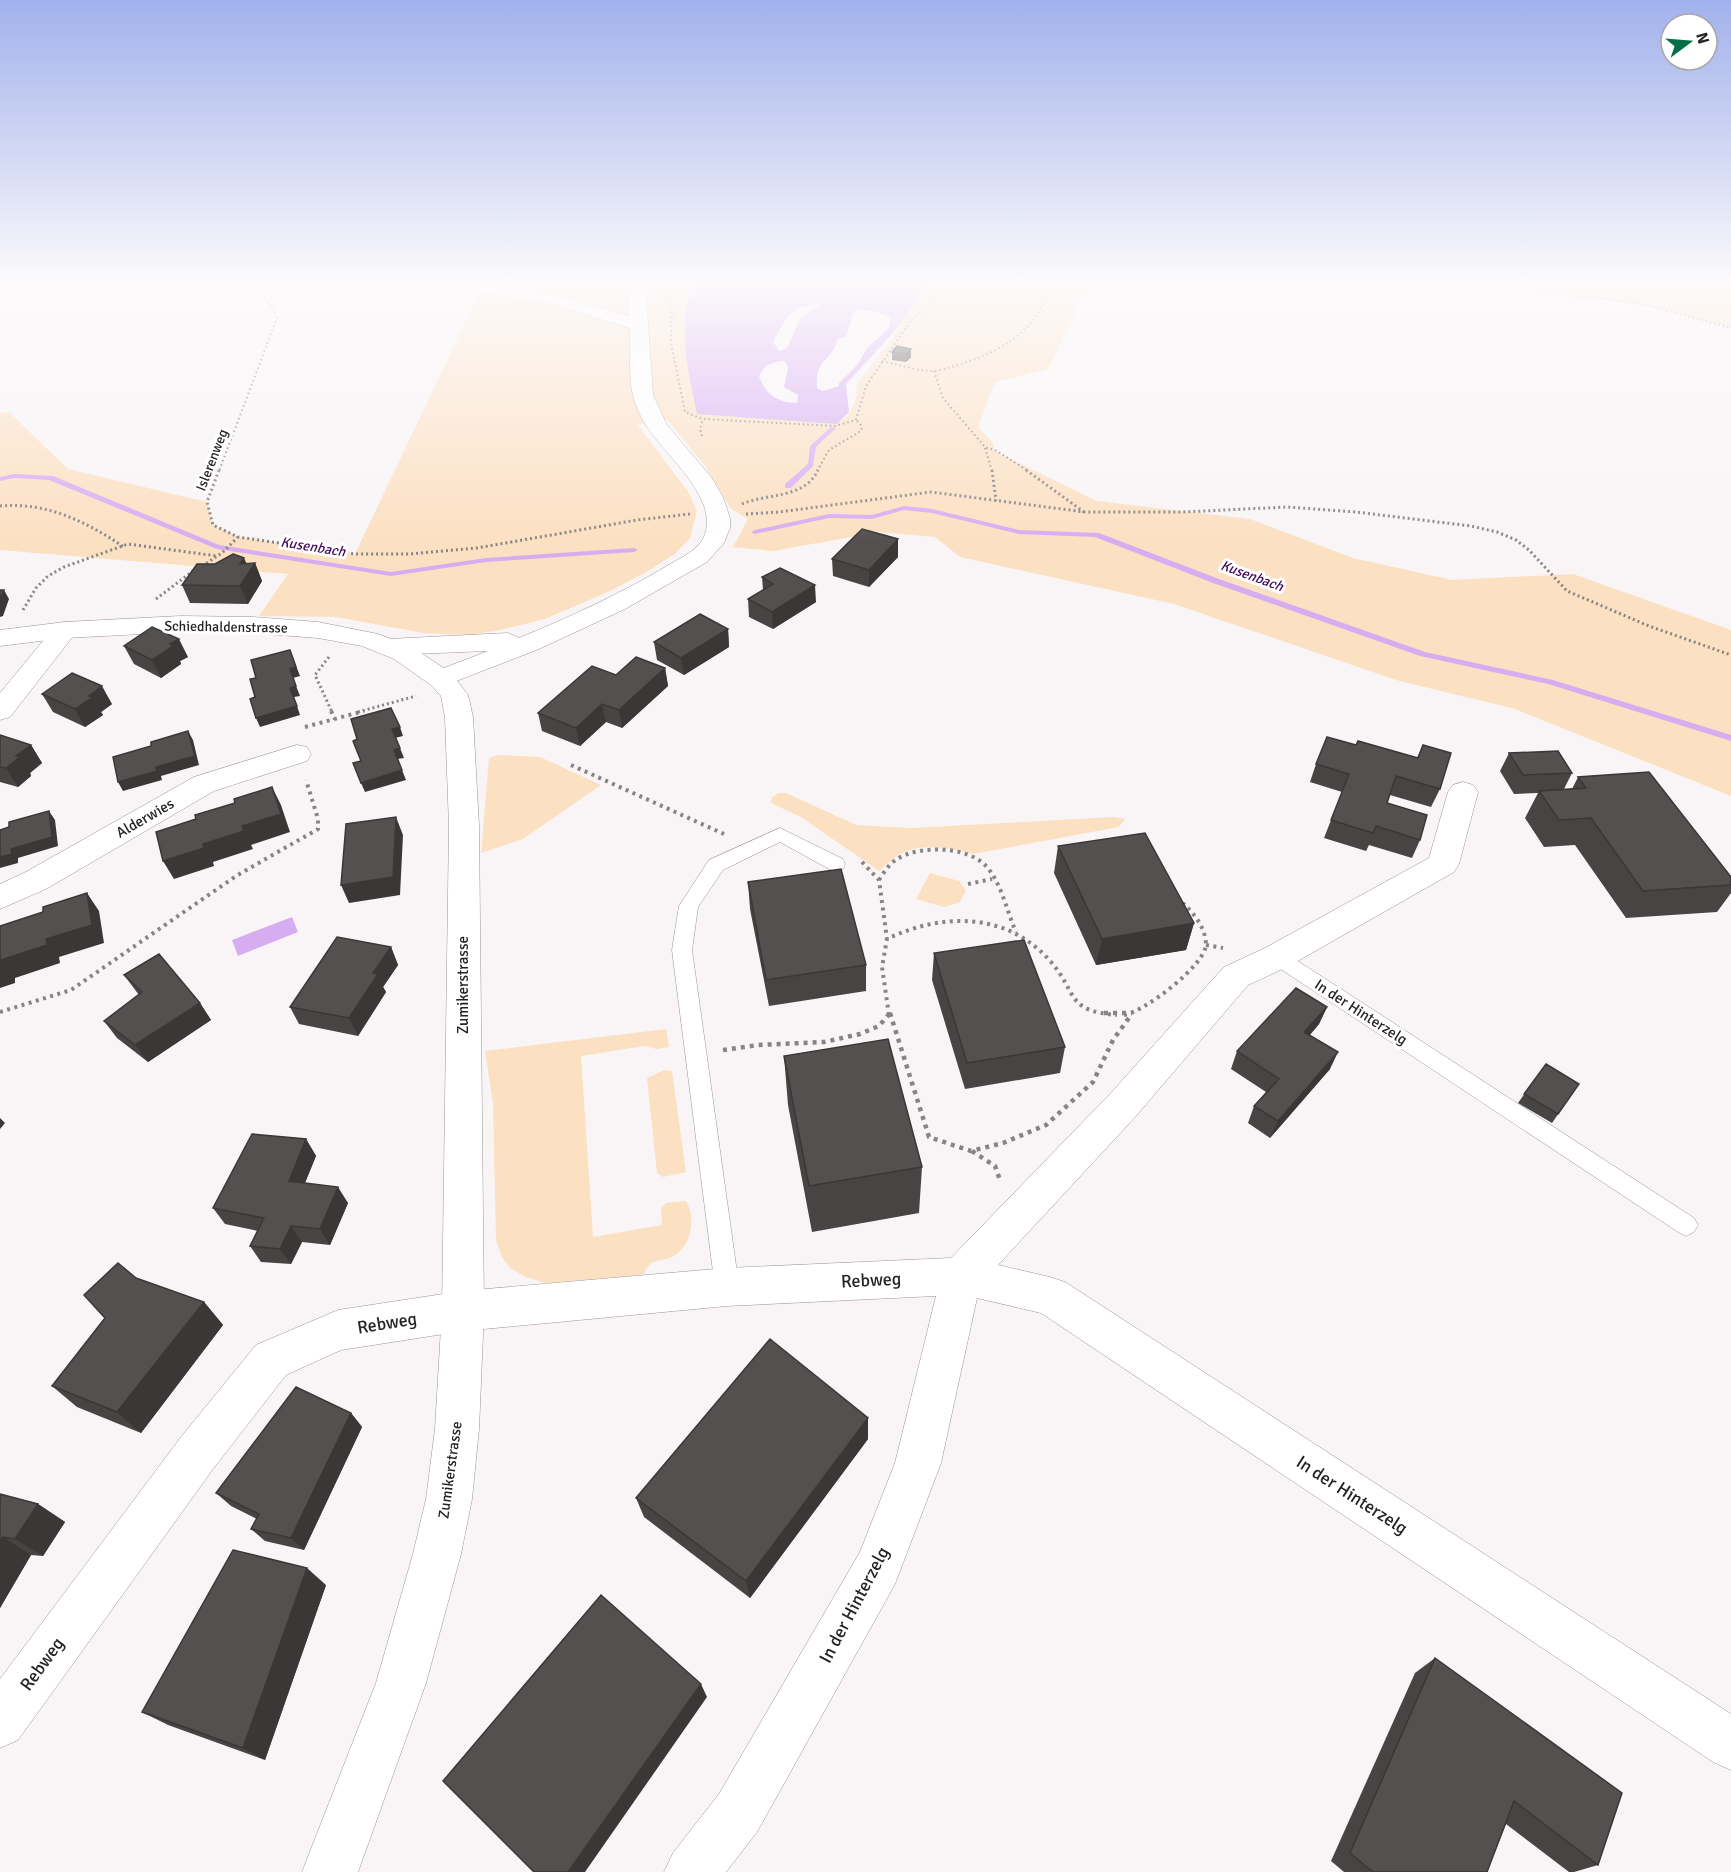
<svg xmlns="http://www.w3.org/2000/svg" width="1731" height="1872" font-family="Signika,sans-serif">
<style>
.green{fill:#fce0c2}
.water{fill:#d7adf2;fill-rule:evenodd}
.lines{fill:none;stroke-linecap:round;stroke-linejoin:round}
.stream{fill:#d7adf2;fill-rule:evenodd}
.service-casing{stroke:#999595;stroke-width:1}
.minor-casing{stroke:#999595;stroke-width:1}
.secondary-casing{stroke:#999595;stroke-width:1}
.path-far3{stroke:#878485;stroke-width:2;stroke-dasharray:1.5 3;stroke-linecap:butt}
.path-far2{stroke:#878485;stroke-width:3;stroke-dasharray:2 3;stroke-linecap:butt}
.path-far1{stroke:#878485;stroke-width:4;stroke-dasharray:3 4.5;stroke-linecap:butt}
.path{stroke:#878485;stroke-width:4.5;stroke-dasharray:4 5;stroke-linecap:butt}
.service{fill:#fff;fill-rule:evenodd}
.minor{fill:#fff;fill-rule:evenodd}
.secondary{fill:#fff;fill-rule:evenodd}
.wall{fill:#474544}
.shaded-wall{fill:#3a3837}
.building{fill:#53504f;stroke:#3a3837;stroke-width:1.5}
.labels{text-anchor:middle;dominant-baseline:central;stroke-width:6;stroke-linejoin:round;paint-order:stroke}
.far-street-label{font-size:14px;fill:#252323;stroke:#fff}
.far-water-label{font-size:14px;font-style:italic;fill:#420a5c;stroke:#fff}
.street-label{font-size:15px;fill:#252323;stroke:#fff}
.near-street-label{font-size:18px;fill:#252323;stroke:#fff}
</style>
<rect width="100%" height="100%" fill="#f9f5f6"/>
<!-- green -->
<path class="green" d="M456,279h238l-8,23 4,77 147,45 10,-7 9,-17 1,-16 37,-48 13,-24 26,-33h158l-43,90 -53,13 -17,45 15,16 1,8 103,50 153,18 103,39 99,22 121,-6 158,56v166l-216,-87 -119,-29 -222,-76 -214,-47 -25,-20 -56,-5 -106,19 -40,-4 15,-28 -17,-10 -26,-43 -38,-47 -29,6 51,68 8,18 -7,27 -15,16 -27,17 -38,20 -65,28 -40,10 -35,6 -47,-2 -87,-16 -77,-1 29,-42 -288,-24v-137l9,-1 59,57 139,33 6,22 25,13 117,17 129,-271z
M1472,279h259v49l-81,-22z
M498,755l42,2 61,28 -78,54 -42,14 8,-95z
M779,793h7l70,32 55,3 203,-11 11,2 -6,8 -146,27c-22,-6 -49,-11 -71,-1 -8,4 -16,12 -23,18l-78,-54 -30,-14 1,-6z
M930,873l29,8 7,9 -6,12 -16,5 -28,-8z
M666,1029l3,18 -12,2 -13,-3 -63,10 12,181 69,-12 -1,-17 5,-5 20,-2c11,18 5,48 -16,57 -6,2 -14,2 -19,5 -3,3 -6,9 -8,12l-97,8 -20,-6 -16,-9 -8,-11 -6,-17 -3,-137 -8,-52z
M664,1070l8,1 14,101 -23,5 -6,-4 -10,-95z"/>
<!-- water -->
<path class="water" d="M694,279h239l-40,54 -47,51 3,28 -12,12 -140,-10c-10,-49 -20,-87 -3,-135zM821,304l-21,15 -13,29 -8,3 -6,-9c15,-26 15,-36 48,-38zM859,310l18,2 14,6 -2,10 -22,20 -9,16 -19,19v3l-16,5 -6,-3c-3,-31 18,-28 20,-49l9,-2 7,-23zM785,361l3,7 -4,19 14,8 -1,8c-19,-1 -31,-7 -38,-27 6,-12 13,-14 26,-15z
M292,917l6,15 -60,24 -6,-16z"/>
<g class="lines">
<!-- stream -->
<path class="stream" d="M831,427l5,1 -20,19 -3,19 -22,22h-6v-4l23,-20 2,-18z
M14,474l39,2 166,69 172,27 95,-14 148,-10 4,2 -4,2 -148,10 -95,14 -174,-27 -168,-69 -35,-2 -14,3v-4z
M904,506l28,3 87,21 80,3 120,46 206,73 128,28 178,55v6l-183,-57 -128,-28 -207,-73 -118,-46 -76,-3 -87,-21 -28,-3 -32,9 -43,-1 -74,16 -4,-2 4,-2 74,-16 43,1z"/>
<defs>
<path id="service" d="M780,828l63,31 2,5 -2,5 -7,2 -7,-2 -49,-27 -57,28 -25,37 -6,43 47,337 -3,8 -9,3 -9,-3 -3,-8 -43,-337 7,-44 30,-46z
M1277,950l7,2 410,266 4,7 -4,7 -8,4 -8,-4 -408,-270 -3,-5 3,-5z"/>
<path id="minor" d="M414,279c76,-1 143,16 215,37 -1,-15 -1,-25 8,-37h18l-9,17 7,99 14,30 44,52 12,20 7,21v10l-6,15 -17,19 -82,47 -86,40 -98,38 -10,-2 -3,-6 3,-6 57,-22 -100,4 -9,-2 -4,-6 4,-6 9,-2 120,-6 11,5c51,-21 101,-44 148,-72 11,-7 26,-13 34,-24 10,-15 6,-33 -2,-47 -18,-35 -56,-59 -66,-99 -5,-21 -2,-47 -3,-68l-83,-25 -124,-19 -6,-1z
M65,622l9,3 4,5 -68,87 -10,3v-27l56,-68z
M297,745l10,2 4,7 -4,7 -93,30 -168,98 -46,20v-25l24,-11 170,-96z
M1463,782l10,3 5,7 -19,72 -5,8 -165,94 -41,19 -112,131 -138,149 52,12 15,5 666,432v56l-18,-8 -672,-449 -64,-15 -36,165 -46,121 -138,248 -31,40h-62l9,-19 46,-59 141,-242 35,-89 41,-167 -209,10 -264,25 -122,19 -55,25 -73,94 -195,271 -18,8v-69l181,-242 75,-92 82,-35 125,-19 264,-23 224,-10 159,-164 114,-127 41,-19 164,-90 19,-66 5,-7z"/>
<path id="secondary" d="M181,616l72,1 65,5 60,12 34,13 39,26 17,22 5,22 6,109 5,485 -5,118 -7,70 -11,55 -35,129 -68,189h-56l74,-189 37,-129 13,-55 9,-70 7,-118 7,-485 -4,-109 -4,-21 -10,-11 -37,-26 -32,-13 -44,-8 -65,-5 -72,-1 -116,6 -65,8v-16l65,-8z"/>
</defs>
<!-- service casing -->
<use href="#service" class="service-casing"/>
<!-- minor casing -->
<use href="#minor" class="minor-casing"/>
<!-- secondary casing -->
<use href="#secondary" class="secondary-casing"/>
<!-- path-far3 -->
<path class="path-far3" d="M214,279c24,9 55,11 63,39l-58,153
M682,279l-10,16 -1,48 14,69 18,7 132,7 21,-6
M1476,279l68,15 65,5 41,7 81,22
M882,361c16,3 33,10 50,10 11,0 21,-5 32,-8 47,-16 74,-36 91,-84
M934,371l9,27 42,49 12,4 31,20
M856,420l10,-34 46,-67 20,-16 13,-24
M702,436l-2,-7 3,-10
M985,448l7,23
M817,471l12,-21 32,-19 1,-5 -6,-6"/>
<!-- path-far2 -->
<path class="path-far2" d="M219,470l-12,32 6,23 25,12 117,17h54l68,-6 160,-28 53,-6
M992,470l4,31
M1026,470l58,42
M742,504c25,-11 63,-5 76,-34
M0,506c47,-4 85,15 124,41
M746,514l33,-2 152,-20 154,20h97l105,-5 69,5 115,14 26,6 19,8 13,10 38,41 82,35 82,29
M202,566l20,-13 16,-16
M156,599l37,-28
M23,610l13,-22 12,-12 16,-9 64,-23 89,12
M329,657l-14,18 17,37
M358,712l58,-16"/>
<!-- path-far1 -->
<path class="path-far1" d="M331,711l4,8
M305,727l59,-16
M571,765l153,69
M862,862l17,18 8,59
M879,880c5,-8 10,-16 18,-21 22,-14 69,-13 88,6 16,16 22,47 31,67
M968,884l24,-5
M1206,945l17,3
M0,1012l71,-22 165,-114 82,-47v-10l-12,-39
M889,1015l-7,-48 5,-28c56,-27 121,-27 164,23 27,31 14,49 66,53
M1124,1015c20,-3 82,-50 82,-71 -1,-17 -11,-29 -22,-40h-5"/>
<!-- path -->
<path class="path" d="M890,1013l39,124 42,14 32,-8 43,-18 47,-43 20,-42 18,-25
M1104,1013h28
M723,1050l35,-5 66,-3 36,-8 19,-8 11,-13
M972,1151l23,15 5,14"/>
<!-- service -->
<use href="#service" class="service"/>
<!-- minor -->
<use href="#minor" class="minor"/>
<!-- secondary -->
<use href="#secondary" class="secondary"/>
</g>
<!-- wall -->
<path class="wall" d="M911,349v8l-5,5 -14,-2v-8z
M898,557l-29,30 -36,-11 -1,-17z
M247,563h8l7,18 -14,23 -58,-1 -8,-18z
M762,577l54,25 -43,27 -24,-12 -1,-18 15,-9z
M728,629l1,18 -45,28 -27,-15 -3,-18z
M124,646l64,11 -8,4 1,3 -20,14 -27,-14z
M665,668l3,18 -46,42 -16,-6 -26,24 -38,-15 -4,-18 78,-38z
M42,694l70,10 -11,8 2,3 -18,12 -32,-15z
M0,735l31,10 11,18 -12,10 1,3 -13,11 -18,-5z
M1356,745l61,13 6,-13 17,44 -9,18 -41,-12 -3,8 33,37 -8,18 -43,-13 -3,6 -42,-13 18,-46 -32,-10 6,-18z
M1509,753l63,20 -8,16h8l6,-12 153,100v16l-14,19 -91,6 -51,-73 -31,2 -19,-29 13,-25 -24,1 -14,-23z
M1058,846l136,77 -8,27 -90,15 -42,-92z
M748,882l118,83v26l-97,15 -19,-97z
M391,947l7,18 -15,22 3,5 -28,44 -59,-12 -9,-17z
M934,953l131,94 -5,26 -95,16 -33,-109z
M124,975l76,28 11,17 -63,42 -31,-24 -13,-17 35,-26z
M1327,1007l-8,17 -9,11 20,34 -60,69 -22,-15 6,-17 12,-14 -35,-23 6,-18z
M784,1056l138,111 -3,46 -107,19 -24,-127z
M1546,1064l33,20 -27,39 -34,-20z
M306,1139l10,17 -11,27 43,20 -18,42 -28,-3 -11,22 -30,-2 -11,-16 8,-15 -33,-7 -12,-16z
M136,1278l68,24 19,23 -82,108 -64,-26 -25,-21z
M351,1413l11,14 -58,123 -39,-9 -14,-12 6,-10 -26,-13 -15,-13z
M868,1418v21l-118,159 -106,-81 -8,-19z
M0,1494l38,10 27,18 -22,34 -12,-1 -31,53z
M326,1585l-61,175 -97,-35 -26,-13z
M1435,1658l163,207 -24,7h-5l-63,-48 -19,48h-143l-13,-11 84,-188z"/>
<!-- shaded-wall -->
<path class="shaded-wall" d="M911,349v8l-5,5 1,-8z
M898,539v18l-29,30v-17z
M244,558l6,13 5,-8 7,18 -14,23 -8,-18v-22z
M815,585l1,17 -43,27 -1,-17z
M4,590l5,9 -6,17 -3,1v-16z
M728,629l1,18 -45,28 -3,-17z
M179,639l9,18 -8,4 1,3 -20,14 -9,-18 18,-16z
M290,650l10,26 -7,2 7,18 -6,1 6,18 -40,12 -4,-9 34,-30z
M665,668l3,18 -46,42 -3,-18z
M102,686l10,18 -11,8 2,3 -18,12 -10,-18 14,-13z
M602,704l4,18 -26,24 -4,-18z
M400,727l3,9 -8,2 -3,-9z
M188,731l5,9 6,25 -38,11 1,4 -39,11 -5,-9 38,-15z
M31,745l11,18 -12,10 1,3 -13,11 -12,-19 10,-12z
M400,748l4,10 -7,1 -3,-9z
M402,770l4,10 -41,12 -4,-9z
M272,787l9,18 9,27 -39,13 2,4 -40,13 1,4 -40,13 -11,-18 79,-35z
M49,811l6,9 3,26 -40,12v5l-18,5v-11l11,-8z
M396,817l7,18 -3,60 -51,8 -8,-18z
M87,893l12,18 5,32 -45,14 1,6 -45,15v5l-15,5v-23l1,-5 45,-21z
M1194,923l-8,27 -90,15 6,-26z
M391,947l7,18 -15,22 3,5 -28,44 -9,-18 24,-45z
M200,1003l11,17 -63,42 -13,-17z
M1327,1007l-8,17 -22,25 7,-17z
M1338,1052l-8,17 -60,69 8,-17z
M0,1118l5,5 -5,6z
M306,1139l10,17 -17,41 -10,-16z
M338,1187l10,16 -18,42 -10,-16z
M291,1226l11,16 -11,22 -11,-15z
M204,1302l19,23 -82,108 -24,-21z
M351,1413l11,14 -58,123 -13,-12z
M868,1418v21l-118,159 -4,-17z
M38,1504l27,18 -22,34 -28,-17z
M3,1537l28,18 -31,53v-66z
M307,1568l19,17 -61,175 -22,-12z
M701,1684l6,13 -122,175h-17z"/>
<!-- building -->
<path class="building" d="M897,346l14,3 -4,5 -15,-2z
M862,529l36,10 -29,31 -37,-11z
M233,554l11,4 -4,6 15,-1 -15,23 -58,-1 15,-21h18z
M780,568l35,17 -43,27 -24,-13 25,-15 -11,-7z
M0,590h4l-4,11z
M700,614l28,15 -47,29 -27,-16z
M152,627l27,12 -9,5 3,2 -21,14 -28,-14z
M290,650l6,17 -6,2 6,17 -6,2 7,18 -41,12 -6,-19 5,-2 -5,-18 6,-1 -5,-18z
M636,657l29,11 -46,42 -17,-6 -26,24 -38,-15 54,-47 24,9z
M72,673l30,13 -13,10 4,1 -18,12 -33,-15z
M391,708l9,19 -8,2 8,19 -6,2 8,20 -41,13 -8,-20 8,-2 -8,-20 4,-2 -6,-20z
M188,731l7,25 -39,11 1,4 -39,11 -5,-25 38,-11v-4z
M0,735l31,10 -15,11 4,1 -14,11 -6,-1z
M1327,737l29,8 2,-4 60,17 5,-13 28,8 -11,36 -44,-13 -9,27 40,12 -7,25 -44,-14 -3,7 -42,-13 18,-46 -33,-10z
M1558,751l14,22 -49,2 -14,-22z
M1649,772l82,105v8l-88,6 -52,-73 -32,2 -20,-29 47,-3 -8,-11z
M272,787l9,27 -39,12 2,5 -41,13 1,4 -41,13 -7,-29 40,-13 -1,-4 40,-12 -1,-4z
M49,811l3,26 -41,12 1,5 -12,3v-27l9,-3v-5z
M396,817l-3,60 -52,8 5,-61z
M1145,833l49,90 -92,16 -44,-93z
M841,869l25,96 -100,15 -18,-98z
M87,893l5,32 -46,14 1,6 -46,15v5h-1v-39l43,-14v-5z
M337,937l54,10 -18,26 5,1 -29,44 -59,-11z
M1024,940l41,107 -98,16 -33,-110z
M159,954l41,49 -65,42 -31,-24 38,-29 -18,-17z
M1296,988l31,19 -23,25 34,20 -60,69 -24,-15 25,-27 -42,-28z
M888,1039l34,128 -113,19 -25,-130z
M1546,1064l33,20 -21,30 -34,-20z
M252,1134l54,5 -17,42 49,6 -18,42 -29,-3 -11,23 -30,-3 14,-28 -51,-10z
M118,1263l18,15 68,24 -87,110 -65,-26 53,-68 -21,-23z
M770,1339l98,79 -122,163 -110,-83z
M296,1387l55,26 -60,125 -40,-9 8,-15 -43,-21z
M0,1494l38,10 -23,35 -12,-2 -3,5z
M233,1550l74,18 -64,180 -101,-36z
M601,1595l100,89 -133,188h-34l-91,-91z
M1435,1658l187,135 -24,72 -84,-64 -27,71h-114l-23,-19z"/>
<!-- sky -->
<linearGradient id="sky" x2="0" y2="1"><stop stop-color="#a1b1ec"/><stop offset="0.52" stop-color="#fcfafb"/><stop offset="1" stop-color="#fcfafb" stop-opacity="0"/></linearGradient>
<rect width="1731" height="541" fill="url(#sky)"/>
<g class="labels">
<!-- far-street labels -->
<g class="far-street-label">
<text transform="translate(212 460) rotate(-69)">Islerenweg</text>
<text transform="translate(226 627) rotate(1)">Schiedhaldenstrasse</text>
</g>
<!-- far-water labels -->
<g class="far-water-label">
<text transform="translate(313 547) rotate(9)">Kusenbach</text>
<text transform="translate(1252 576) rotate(20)">Kusenbach</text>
</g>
<!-- street labels -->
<g class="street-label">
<text transform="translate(145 818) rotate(-30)">Alderwies</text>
<text transform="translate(463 985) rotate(-90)">Zumikerstrasse</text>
<text transform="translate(1361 1012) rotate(33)">In der Hinterzelg</text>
<text transform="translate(450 1470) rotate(-82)">Zumikerstrasse</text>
</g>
<!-- near-street labels -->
<g class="near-street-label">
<text transform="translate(871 1280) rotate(-3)">Rebweg</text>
<text transform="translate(387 1323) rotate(-9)">Rebweg</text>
<text transform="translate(1352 1495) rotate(33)">In der Hinterzelg</text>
<text transform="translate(854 1605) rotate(-62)">In der Hinterzelg</text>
<text transform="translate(42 1664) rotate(-54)">Rebweg</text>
</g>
</g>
<!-- north arrow -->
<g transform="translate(1689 42) rotate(74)"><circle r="28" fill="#ffffff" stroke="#a8a7a7" stroke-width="1.5"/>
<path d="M0-4.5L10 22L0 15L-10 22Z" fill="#046f46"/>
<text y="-9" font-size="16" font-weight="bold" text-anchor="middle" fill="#252323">N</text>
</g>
</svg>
